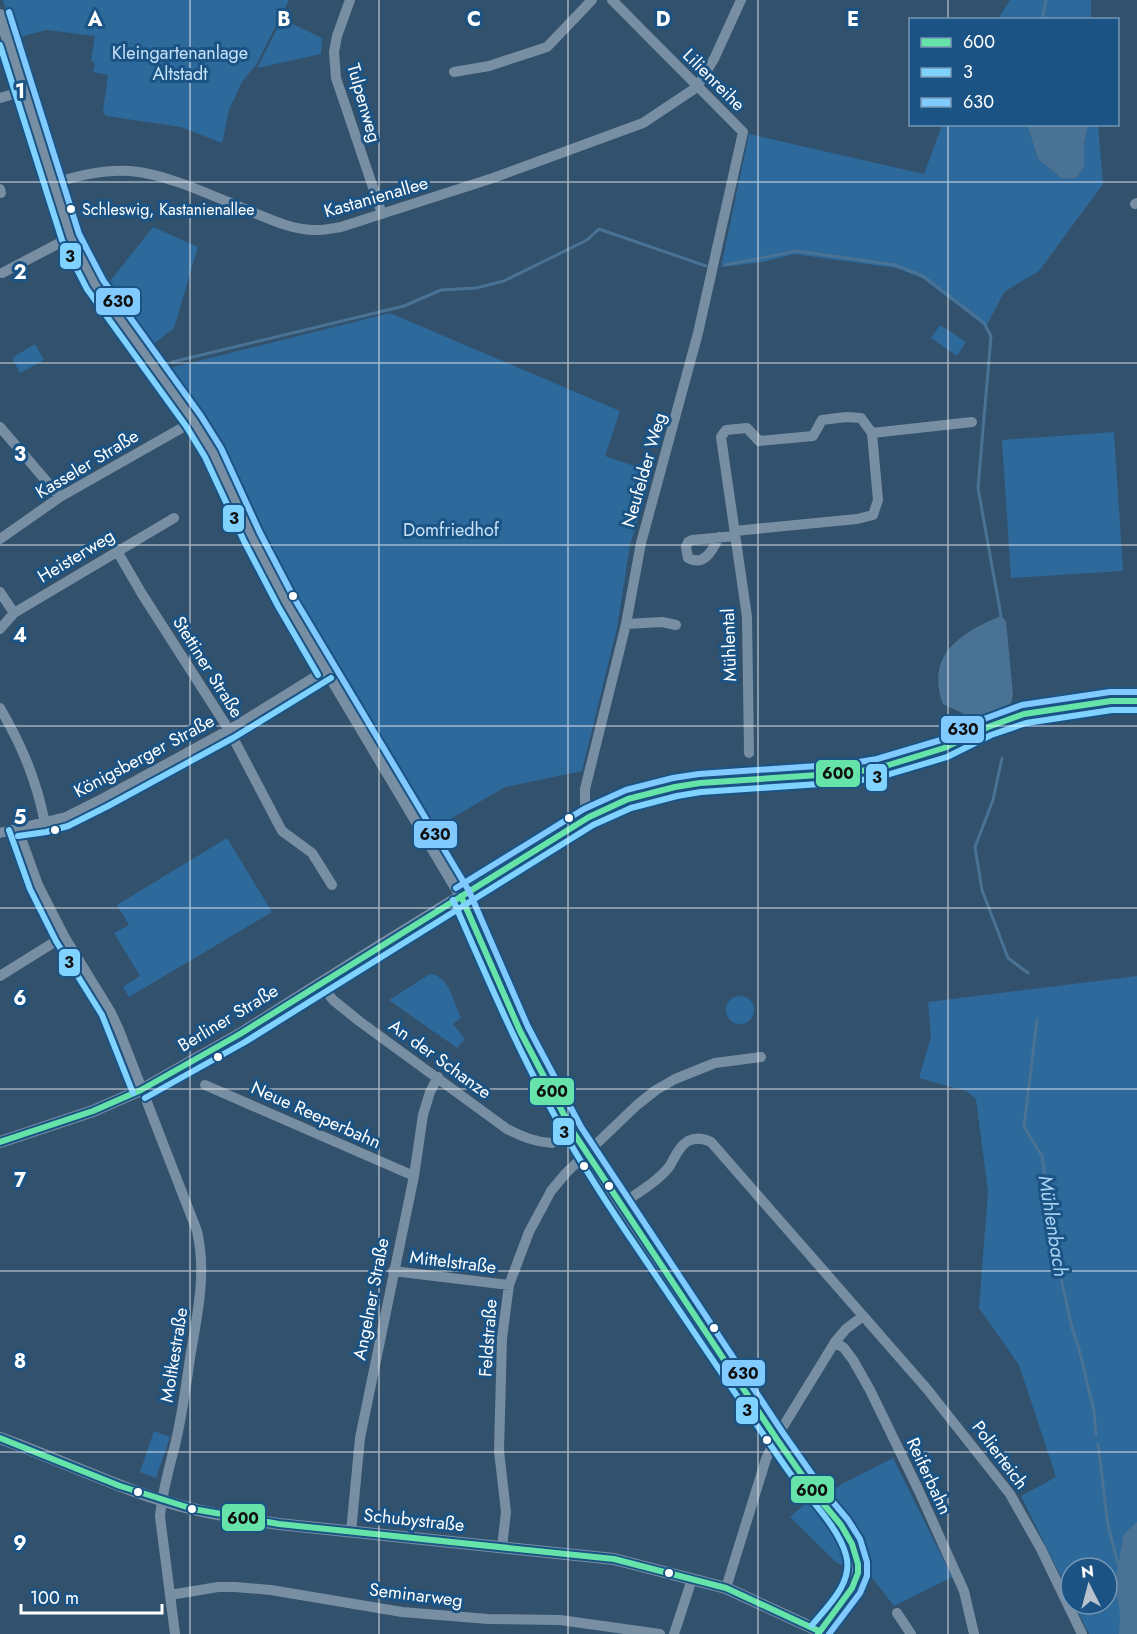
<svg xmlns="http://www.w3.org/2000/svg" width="1137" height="1634" font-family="Jost,sans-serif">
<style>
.green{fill:#2e699b}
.water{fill:#497295}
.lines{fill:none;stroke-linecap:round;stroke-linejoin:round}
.stream{stroke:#497295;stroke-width:3}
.minor{stroke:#788ea2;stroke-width:10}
.tertiary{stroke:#788ea2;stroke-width:12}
.bus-1-casing{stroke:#1a5384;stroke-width:10}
.bus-2-casing{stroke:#1a5384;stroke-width:10}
.bus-3-casing{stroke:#1a5384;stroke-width:10}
.bus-1{stroke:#66e3a8;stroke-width:6}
.bus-2{stroke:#80d3ff;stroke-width:6}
.bus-3{stroke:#80caff;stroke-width:6}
.grid{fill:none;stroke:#fff;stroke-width:1.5;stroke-opacity:0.55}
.bus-dot{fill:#fff;stroke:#1a5384;stroke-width:2}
.labels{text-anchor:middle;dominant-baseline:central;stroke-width:6;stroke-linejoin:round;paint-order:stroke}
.bus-label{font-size:16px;fill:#fff;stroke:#1a5384;text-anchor:start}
.park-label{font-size:18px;fill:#c5e1f8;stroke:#1a5384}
.street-label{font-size:18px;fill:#fff;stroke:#1a5384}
.water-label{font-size:20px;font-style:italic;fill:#abd3f3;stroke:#1a5384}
.grid-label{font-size:20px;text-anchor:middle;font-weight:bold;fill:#fff;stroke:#1a5384;stroke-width:6;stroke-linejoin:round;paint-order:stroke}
.line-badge{stroke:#1a5384;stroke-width:2}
.pale-badge-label{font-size:16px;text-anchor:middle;font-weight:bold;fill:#111}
</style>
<rect width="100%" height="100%" fill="#32516c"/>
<!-- green -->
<path class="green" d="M3,0h286l-33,65 -14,17 -13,28 -7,33 -41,-16 -75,-11 -3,-5 5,-36 -15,-3 2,-8 -4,-4 4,-24 -48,-6 -32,8z
M1010,0h81v19h-93z
M282,19l40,19 -1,16 -64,14z
M942,125h85l11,34 24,20 15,-1 7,-11v-23l4,-19h10l5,59 -64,87 -35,21 -18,35 -64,-49 -26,-10 -102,-14 -31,8 -42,5 28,-133 175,40z
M153,227l45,20 -24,81 -24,19 -43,-62z
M390,313l230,98 -15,45 47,16 -22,73 -13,83 -35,143 -77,16 -75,44 -173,-297 -25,-58 -25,-47 -41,-60z
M940,325l26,17 -9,14 -26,-18z
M35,344l9,16 -24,13 -8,-15z
M1114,432l9,139 -112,7 -9,-138z
M227,838l45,74 -143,85 -6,-10 17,-11 -26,-43 15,-8 -12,-20z
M430,974c19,1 24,29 31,44l-8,6 12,15 -8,9 -68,-48z
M1137,976v658h-48l-15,-30h33v-36h-36v29l-50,-101 35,-19 -37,-112 -40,-57 9,-116 -12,-93 -10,-8 -47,-13 12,-41 -3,-35z
M726 1010a14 14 0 1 1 28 0a14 14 0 1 1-28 0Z
M154,1431l16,6 -14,41 -16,-6z
M893,1458l59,119 -58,29 -27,-35 -1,-19 -6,-15 -11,-17 -23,-25 16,-11z
M810,1500c17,22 34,39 38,67l-11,-4 -47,-46z"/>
<!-- water -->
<path class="water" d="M1027,125h61l-4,19v23l-7,11 -15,1 -24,-20z
M1001,616l5,5 7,74 -2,8 -31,15 -14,-3 -23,-11c-18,-49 17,-71 58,-88z
M1137,1522v112h-18l1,-19 -5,-34 9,-47z"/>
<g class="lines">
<!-- stream -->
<path class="stream" d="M1042,20l4,-20
M725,265l72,-14 98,14 28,11 61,47 7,13 -13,152 23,128
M172,362l232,-56 37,-16 35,-2 28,-7 83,-41 12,-11 107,37
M1002,758l-9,42 -18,47 7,43 26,68 20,15
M1037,1020l-13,107 18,29 15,104 15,68 6,17 16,66 2,24
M1098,1444l10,82 10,38"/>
<!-- minor -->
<path class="minor" d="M350,0l-13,36 -3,16 2,26 46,136
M454,72l35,-6 58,-19 45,-47
M0,98l24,-7
M53,183c25,-7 51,-14 77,-12 39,3 89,28 127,43 19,8 40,17 62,16 7,0 15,-2 22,-3l152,-49 150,-55 54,-36 17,-28 27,-59
M0,189l1,4
M1135,204l2,-1
M2,273l69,-36
M0,427l60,70
M872,433l100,-11
M735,531l122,-12 16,-4 5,-15 -6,-67 -11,-15 -15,-1 -24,3 -9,16 -54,5 -12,-13 -21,2 -5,7 26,180 2,136
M719,537c-6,12 -14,30 -31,21l-2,-11 2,-5 4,-2 43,-4
M0,539l60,-42 134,-76
M117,551l25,43 87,136 53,101 30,22 20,32
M0,592l14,21
M626,624l36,-2 14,3
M0,629l14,-16 160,-95
M0,708c22,38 36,71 45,115
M589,817l-4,-11v-17l41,-165 15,-81 57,-210 45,-201 -131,-132
M17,827l21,58 26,51 46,75 9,19 78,201c10,42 0,85 -7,127 -4,29 -8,58 -15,87 -6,24 -13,47 -15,72l15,117
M0,833l66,-16 38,-19 125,-68 97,-60
M0,976l64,-40
M320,983l13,17 26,21 148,108c16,8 28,13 45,14
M205,1085l209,91
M620,1205c16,-11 36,-22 49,-38 6,-9 9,-20 19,-26 8,-4 15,-3 23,1l216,247 83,105 31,55 41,85
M393,1271l116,14
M835,1342l9,6 9,12 17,30 48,99 46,102 10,43
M351,1532l9,-94 54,-262 9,-61 7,-23 8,-15
M502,1547l4,-35 -7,-61 3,-113 7,-53 20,-53 22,-41 15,-18 71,-68 19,-15 19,-11 40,-16 46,-6
M726,1588l40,-129 10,-21 59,-96 11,-13 17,-13
M170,1595l48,-8h17l36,3 131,22 86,7 72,1 100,14
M897,1613l14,21
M674,1634l18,-55"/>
<!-- tertiary -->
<path class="tertiary" d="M0,15l71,222 24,48 99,136 19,32 39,84 34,65 175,294 59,135 53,101 203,306 40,57 25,30 11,19 6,20v9l-6,15 -34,46
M0,1142l93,-31 48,-21 99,-56 133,-84 216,-133 39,-18 47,-12 25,-4 148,-10 31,-5 65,-20 44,-21 36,-13 45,-8 42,-5h26
M0,1438c64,23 127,55 193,71 29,7 57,11 86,15l335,35 112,29 93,43"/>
<defs>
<path id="bus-1" d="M461,896l59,135 53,101 203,306 40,57 25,30 11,19 6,20v9l-6,15 -34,46
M0,1142l93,-31 48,-21 99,-56 349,-217 39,-18 47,-12 25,-4 148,-10 31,-5 65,-20 44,-21 36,-13 87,-13h26
M0,1438l120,48 73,23 86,15 335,35 112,29 93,43"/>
<path id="bus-2" d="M0,45l62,195 25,49 99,137 19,31 39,84 34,65 40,69
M9,830l21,59 26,52 46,74 31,78
M18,836l28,-4 22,-6 40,-20 125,-68 98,-60
M453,900c31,70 61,142 98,209 23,43 49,84 76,124 53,78 106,158 160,236 18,26 51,56 59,86 8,27 -18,51 -34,70
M145,1098l100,-56 348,-217 38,-17 46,-12 24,-4 148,-10 31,-5 67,-20 44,-22 35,-12 86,-13h25"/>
<path id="bus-3" d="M9,12l70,222 24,46 98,136 20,32 39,85 34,65 175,293 59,136 53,100 202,306 40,57 25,30 12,19 7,23v14l-7,17 -31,41
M456,888l128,-79 42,-19 47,-12 26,-4 148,-10 30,-5 64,-19 43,-21 38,-14 88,-13h27"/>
</defs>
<!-- bus-1 casing -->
<use href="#bus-1" class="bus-1-casing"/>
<!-- bus-2 casing -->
<use href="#bus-2" class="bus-2-casing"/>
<!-- bus-3 casing -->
<use href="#bus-3" class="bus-3-casing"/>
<!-- bus-1 -->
<use href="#bus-1" class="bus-1"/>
<!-- bus-2 -->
<use href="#bus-2" class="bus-2"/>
<!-- bus-3 -->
<use href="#bus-3" class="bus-3"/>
</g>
<!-- grid -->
<path class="grid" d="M190,0v1634M379,0v1634M568,0v1634M758,0v1634M948,0v20M948,124v1510M0,182h1137M0,363h1137M0,545h1137M0,726h1137M0,908h1137M0,1089h1137M0,1271h1137M0,1452h1137"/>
<!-- markers -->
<g class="bus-dot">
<circle cx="71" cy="209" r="5"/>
<circle cx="293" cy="596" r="5"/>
<circle cx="569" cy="818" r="5"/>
<circle cx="55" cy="830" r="5"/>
<circle cx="218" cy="1057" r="5"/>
<circle cx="584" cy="1166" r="5"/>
<circle cx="609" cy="1186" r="5"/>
<circle cx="714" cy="1328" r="5"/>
<circle cx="767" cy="1440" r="5"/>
<circle cx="138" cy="1492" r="5"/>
<circle cx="192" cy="1509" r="5"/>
<circle cx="669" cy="1573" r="5"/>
</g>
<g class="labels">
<!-- bus labels -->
<g class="bus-label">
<text x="82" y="209">Schleswig, Kastanienallee</text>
</g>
<!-- park labels -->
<g class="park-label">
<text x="180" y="53">Kleingartenanlage<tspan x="180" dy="21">Altstadt</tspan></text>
<text x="451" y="530">Domfriedhof</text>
</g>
<!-- street labels -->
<g class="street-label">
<text transform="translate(714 80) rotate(45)">Lilienreihe</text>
<text transform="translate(364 103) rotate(74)">Tulpenweg</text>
<text transform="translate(376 197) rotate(-16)">Kastanienallee</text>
<text transform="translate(87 464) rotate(-31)">Kasseler Straße</text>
<text transform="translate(644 470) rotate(-74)">Neufelder Weg</text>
<text transform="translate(76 556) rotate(-31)">Heisterweg</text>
<text transform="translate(729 645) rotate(-92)">Mühlental</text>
<text transform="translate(208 667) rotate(58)">Stettiner Straße</text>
<text transform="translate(144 756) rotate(-28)">Königsberger Straße</text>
<text transform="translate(228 1018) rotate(-31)">Berliner Straße</text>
<text transform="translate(440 1059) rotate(36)">An der Schanze</text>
<text transform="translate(316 1115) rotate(24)">Neue Reeperbahn</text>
<text transform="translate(453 1262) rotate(7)">Mittelstraße</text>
<text transform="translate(371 1299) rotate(-79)">Angelner Straße</text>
<text transform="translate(488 1338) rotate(-86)">Feldstraße</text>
<text transform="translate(174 1355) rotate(-81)">Moltkestraße</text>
<text transform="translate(1000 1455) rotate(53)">Polierteich</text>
<text transform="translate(929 1476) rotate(65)">Reiferbahn</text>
<text transform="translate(414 1520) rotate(6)">Schubystraße</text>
<text transform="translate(416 1595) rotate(7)">Seminarweg</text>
</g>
<!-- water labels -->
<g class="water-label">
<text transform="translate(1053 1226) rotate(81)">Mühlenbach</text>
</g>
</g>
<g class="grid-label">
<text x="95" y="26">A</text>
<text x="284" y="26">B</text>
<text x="474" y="26">C</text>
<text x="663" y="26">D</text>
<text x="853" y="26">E</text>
<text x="20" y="98">1</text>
<text x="20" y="279">2</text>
<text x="20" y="461">3</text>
<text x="20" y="642">4</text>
<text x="20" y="824">5</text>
<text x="20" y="1005">6</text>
<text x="20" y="1187">7</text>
<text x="20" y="1368">8</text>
<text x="20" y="1550">9</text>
</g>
<g class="line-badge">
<rect x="59" y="242" width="23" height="28" rx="6" fill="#80d3ff"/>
<rect x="95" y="287" width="46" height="29" rx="6" fill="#80caff"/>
<rect x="222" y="504" width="23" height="29" rx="6" fill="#80d3ff"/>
<rect x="940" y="715" width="45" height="29" rx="6" fill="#80caff"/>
<rect x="815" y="759" width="46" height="29" rx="6" fill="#66e3a8"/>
<rect x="865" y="763" width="23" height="29" rx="6" fill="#80d3ff"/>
<rect x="413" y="820" width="45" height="29" rx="6" fill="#80caff"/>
<rect x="58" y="948" width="23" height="29" rx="6" fill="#80d3ff"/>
<rect x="529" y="1077" width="46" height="29" rx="6" fill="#66e3a8"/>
<rect x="552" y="1117" width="23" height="29" rx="6" fill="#80d3ff"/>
<rect x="721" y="1359" width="45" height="28" rx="6" fill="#80caff"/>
<rect x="735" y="1396" width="24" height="29" rx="6" fill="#80d3ff"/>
<rect x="790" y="1475" width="45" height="29" rx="6" fill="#66e3a8"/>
<rect x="221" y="1503" width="45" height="29" rx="6" fill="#66e3a8"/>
</g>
<g class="pale-badge-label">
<text x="70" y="262">3</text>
<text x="118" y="307">630</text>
<text x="234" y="524">3</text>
<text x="963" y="735">630</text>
<text x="838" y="779">600</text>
<text x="877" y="783">3</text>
<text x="435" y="840">630</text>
<text x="69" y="968">3</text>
<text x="552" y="1097">600</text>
<text x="564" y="1138">3</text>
<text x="743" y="1379">630</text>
<text x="747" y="1416">3</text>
<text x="812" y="1496">600</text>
<text x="243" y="1524">600</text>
</g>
<!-- legend -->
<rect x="909" y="18" width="210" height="108" fill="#1a5384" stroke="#7698b5" stroke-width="1.5"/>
<rect x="921" y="38" width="30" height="9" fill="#66e3a8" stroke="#7698b5" stroke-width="1.5"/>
<text x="963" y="48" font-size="18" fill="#ffffff">600</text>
<rect x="921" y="68" width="30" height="9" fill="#80d3ff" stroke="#7698b5" stroke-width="1.5"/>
<text x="963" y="78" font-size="18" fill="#ffffff">3</text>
<rect x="921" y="98" width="30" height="9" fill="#80caff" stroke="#7698b5" stroke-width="1.5"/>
<text x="963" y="108" font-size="18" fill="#ffffff">630</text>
<!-- north arrow -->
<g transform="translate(1089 1586) rotate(354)"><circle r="28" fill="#1a5384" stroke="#7698b5" stroke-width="1.5"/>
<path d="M0-4.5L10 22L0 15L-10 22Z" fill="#b7c2cc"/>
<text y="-9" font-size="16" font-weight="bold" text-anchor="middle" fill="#ffffff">N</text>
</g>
<!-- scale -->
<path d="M21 1604v9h141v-9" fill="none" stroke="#ffffff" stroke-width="3"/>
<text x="30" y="1604" font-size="18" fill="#ffffff" stroke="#1a5384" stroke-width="4.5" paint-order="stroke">100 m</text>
</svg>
